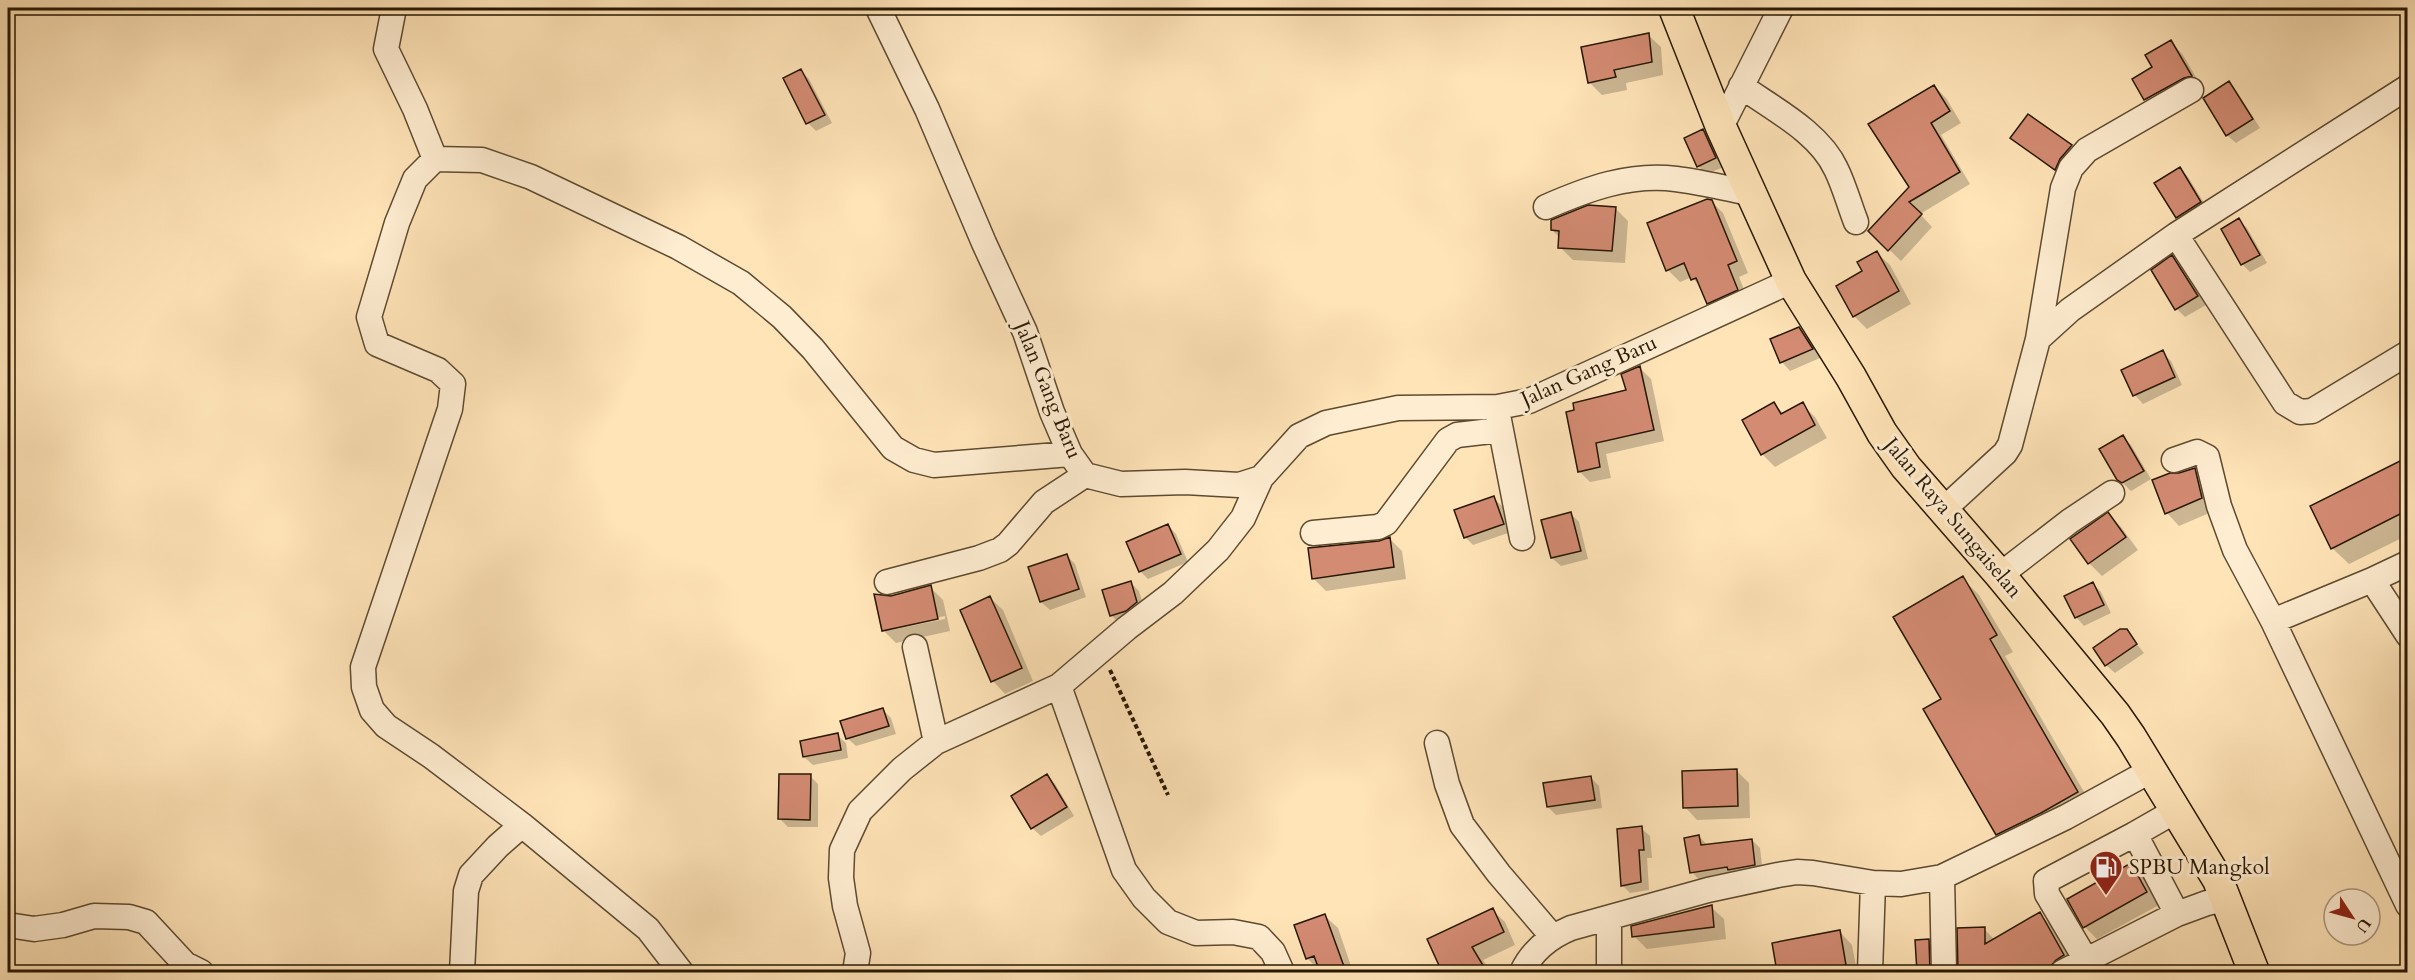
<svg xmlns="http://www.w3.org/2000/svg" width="2415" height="980" font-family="Cardo,serif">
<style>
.shadow{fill:#0003;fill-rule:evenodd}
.building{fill:#d38b73;stroke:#271702;stroke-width:1.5}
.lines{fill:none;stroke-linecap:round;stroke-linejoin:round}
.minor-casing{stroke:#5d4a30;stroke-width:27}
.major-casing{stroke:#271702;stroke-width:33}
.path{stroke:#271702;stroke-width:4;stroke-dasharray:4.5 3;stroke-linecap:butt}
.minor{stroke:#ffedd1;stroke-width:24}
.major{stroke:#ffe4b8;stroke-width:30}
.labels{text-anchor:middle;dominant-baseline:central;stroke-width:6;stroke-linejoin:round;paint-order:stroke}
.street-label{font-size:21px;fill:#271702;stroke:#ffedd1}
.poi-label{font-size:21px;fill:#271702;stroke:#ffedd1;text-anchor:start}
</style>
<rect width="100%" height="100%" fill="#ffe4b8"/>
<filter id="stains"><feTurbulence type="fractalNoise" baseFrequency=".00333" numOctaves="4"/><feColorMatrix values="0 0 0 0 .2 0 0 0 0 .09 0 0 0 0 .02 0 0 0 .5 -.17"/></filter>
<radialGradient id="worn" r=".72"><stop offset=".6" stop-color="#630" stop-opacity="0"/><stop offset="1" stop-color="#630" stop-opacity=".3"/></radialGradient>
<!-- shadow -->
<path class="shadow" d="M1648,35l13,12 2,28 -37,8 1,7 -25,5 -13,-13z
M2171,42l12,13 20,34 -6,1 -39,22 -12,-13 -12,-19 20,-12z
M801,71l8,8 23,44 -16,8 -8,-8z
M2229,83l8,9 23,36 -24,15 -9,-8z
M1934,86l12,12 15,25 -20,12 29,49 -50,30 12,13 -31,34 -31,-30 41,-44z
M2028,116l51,39 -16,22 -51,-39z
M1703,131l8,8 13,28 -18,7 -8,-8z
M2180,168l8,9 21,34 -24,15 -8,-9z
M1711,201l12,12 25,60 -9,4 10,25 -29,13 -12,-12 -6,-14 -10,-12 -12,5 -12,-12z
M1615,208l13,13 -3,42 -52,-3 -13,-13v-9l-8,-8z
M2239,220l8,8 20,35 -17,9 -8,-8z
M1877,253l13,12 21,39 -44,25 -13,-13 10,-45z
M2172,257l8,9 26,39 -21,12 -8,-8z
M1799,329l8,8 13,21 -30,13 -8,-9 -10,-22z
M2162,352l9,9 11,24 -39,19 -8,-9 -12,-24z
M1640,368l11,11 13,62 -58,13 5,24 -21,4 -11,-11 -11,-58 60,-22z
M1774,404l10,10 18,-10 13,13 12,21 -52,29 -13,-13z
M2122,437l9,8 20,34 -20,12 -12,-12z
M2408,459v76l-59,29 -17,-16z
M2195,470l12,12 7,29 -35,15 -12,-13 12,-38z
M1493,498l9,8 9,26 -38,13 -8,-8z
M1571,514l8,8 9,37 -27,7 -9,-8z
M2108,514l13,13 17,23 -36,26 -13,-13 -17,-24z
M1168,525l8,9 12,28 -40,17 -8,-8z
M1390,539l12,12 4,28 -80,12 -13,-13z
M1067,556l8,8 11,33 -36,13 -9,-8 -11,-34z
M1962,578l17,17 34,57 -8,4 89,153 -80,42 -17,-17 -54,-135z
M1131,583l8,8 6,20 -26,12 -8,-8z
M2093,584l8,8 10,21 -27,13 -8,-9z
M930,587l13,13 7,31 -54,12 -13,-13 8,-33zM945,616v3l-54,11v-3z
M990,598l13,12 30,71 -28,13 -12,-13z
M2126,631l18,22 -29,20 -9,-8z
M883,710l8,8 5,16 -40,12 -9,-8z
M837,735l9,8 2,15 -35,7 -9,-8z
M1736,770l13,13 1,35 -53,2 -12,-13z
M810,776l8,8v43h-30l-8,-8z
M1047,776l8,8 19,32 -33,20 -9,-8z
M1591,778l8,8 3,22 -46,7 -8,-8z
M1641,828l9,8 2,22h-5l2,32 -19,3 -8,-8z
M1699,836l8,9 45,-5 8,8 3,25 -63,8 -8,-9z
M2131,865l12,12 16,28 -62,34 -12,-12z
M1711,907l13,12 2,20 -79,10 -13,-13z
M1492,910l13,12 10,23 -32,15 8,12h-48l-14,-33z
M2041,915l13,13 22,41 -7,3h-109l-1,-43h25l11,11z
M1325,916l13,12 15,44h-32l-14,-14z
M1840,932l12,13 5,27h-79l-5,-28z
M1928,941l14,13 1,18h-25l-2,-30z
M1654,966l7,6h-31v-5z
M2233,967l5,5h-24z
M1188,968l5,4h-21z"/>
<!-- building -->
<path class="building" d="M1649,33l3,29 -38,8 2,7 -28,6 -7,-36z
M2171,40l21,36 -8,2 -40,22 -12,-21 20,-12 -7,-12z
M801,69l24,46 -19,9 -23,-46z
M2229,81l24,38 -27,17 -23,-38z
M1934,85l16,26 -19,12 29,49 -51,30 13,12 -34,37 -20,-20 41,-44 -41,-63z
M2028,114l44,31 -12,14 -5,11 -45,-32z
M1703,129l13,29 -19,9 -13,-29z
M2180,167l21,35 -25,16 -22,-35z
M1707,199l5,1 25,61 -9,4 10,25 -31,14 -11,-26 -5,2 -7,-17 -18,8 -19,-48z
M1588,205l28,2 -4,44 -54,-3 1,-17 -8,-1v-10z
M2239,218l21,37 -19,10 -20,-36z
M1877,251l22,40 -46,26 -17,-31 26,-15 -5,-9z
M2172,255l26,41 -23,14 -24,-40z
M1799,327l14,22 -33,14 -10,-24z
M2163,350l12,27 -42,19 -12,-26z
M1640,366l14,64 -58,13 4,24 -22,5 -12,-60 8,-2 -1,-7 53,-13 -5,-16z
M1774,402l7,12 22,-12 12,23 -54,30 -19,-35z
M2123,435l21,36 -22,12 -5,-3 -18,-31z
M2408,457v53l-77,39 -21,-43z
M2195,468l7,30 -37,16 -13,-34 18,-7h9z
M1494,496l10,28 -40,14 -10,-28z
M1571,512l10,39 -30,7 -10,-38z
M2108,512l18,25 -38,27 -18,-25z
M1168,524l13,30 -42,18 -13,-30z
M1390,537l4,30 -82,12 -4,-31 71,-7z
M1067,554l12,35 -39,13 -12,-35z
M1963,576l34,59 -7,4 88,153 -37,21 -45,22 -73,-126 18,-10 -48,-82z
M1131,581l6,21 -11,9 -16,5 -8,-26z
M2093,582l11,23 -29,13 -11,-22z
M931,585l7,34 -56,12 -8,-37 17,2z
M990,596l32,72 -31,14 -31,-72z
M2120,629h7l10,15 -32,22 -12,-18z
M883,708l6,18 -43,13 -6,-18z
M838,733l3,17 -38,7 -3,-16z
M1737,769l1,37 -55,2 -1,-37z
M779,774h32l-1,46 -32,-1z
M1047,774l20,33 -36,22 -20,-33z
M1591,776l4,24 -48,7 -4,-24z
M1642,826l2,24h-5l2,32 -20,4 -4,-57z
M1699,835l2,10 51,-6 3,26 -27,5 -1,-3 -37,6 -6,-35z
M2131,863l16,29 -64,36 -16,-29z
M1712,905l2,22 -82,10 -1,-11z
M1493,908l11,24 -32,15 15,25h-45l-15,-33z
M2040,912l24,43 -8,5 -6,7 -10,5h-82l-1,-44 28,-1v17z
M1325,914l21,58h-26l-6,-16 -8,3 -12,-34z
M1840,930l6,35 -42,7h-27l-5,-29z
M1929,939l1,33h-13l-2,-32z"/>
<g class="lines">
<defs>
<path id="minor" d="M394,8l-8,41 29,60 20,50
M878,8l49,101 57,134 41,89 27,80 18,42 15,21 36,9 64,-2 54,3 22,-7 38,-42 27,-13 72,-15 100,-1 31,-6 262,-120
M1741,86c32,23 78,46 95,83 8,16 13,35 20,53
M1721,127l60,-119
M1546,207c41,-18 84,-34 130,-28 25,3 49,9 73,14
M2176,235l109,168 15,9 12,-1 96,-58
M2038,339l25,-151 8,-20 16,-18 104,-60
M1498,415l24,123
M2174,460l23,-8 10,5 12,49 16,44 38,71 135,284
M1943,510l62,-57 5,-8 28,-106 32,-29 106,-75 232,-148
M1313,533l65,-6 8,-4 62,-83 9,-5 43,-5
M2000,575l70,-54 42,-28
M2372,580l36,-17
M887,582l92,-24 21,-8 8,-6 36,-42 41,-27
M2273,621l99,-41 36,55
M915,647l21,95
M1059,686l65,184 20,28 24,24 28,11 37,-1 26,5 14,15 9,20
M1437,743l10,41 15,41 37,49 53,62
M2177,810l-42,24 42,80 30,-11 19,-4
M1942,877l2,95
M1609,919v53
M8,925l26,4 29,-4 31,-9 35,1 17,5 39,42 16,8
M2086,960l-39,-66 -1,-13 89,-47
M462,972l4,-81 5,-16 27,-29 24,-21
M681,972l-33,-43 -126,-104 -91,-69 -45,-30 -14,-16 -8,-23 -1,-20 87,-258 3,-25 -15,-14 -61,-26 -8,-27 28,-94 18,-44 20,-20 47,1 49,17 147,70 63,36 41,34 31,32 80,99 21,12 20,5 136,-11
M855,972l3,-19 -13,-47 -4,-28 1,-28 18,-39 42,-42 34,-27 123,-56 68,-58 46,-35 45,-43 25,-32 18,-40
M1522,972c10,-21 27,-35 49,-44l137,-38 70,-15 19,-3 16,1 60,10 28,1 41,-7 124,-60 86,-47
M1870,972l3,-89
M2063,972l114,-58"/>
<path id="major" d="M1674,8l47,119 70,154 60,96 31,56 24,34 94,108 115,139 16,23 87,143 36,92"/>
</defs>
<!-- minor casing -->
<use href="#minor" class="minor-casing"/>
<!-- major casing -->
<use href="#major" class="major-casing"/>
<!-- path -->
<path class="path" d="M1110,670l58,125"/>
<!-- minor -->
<use href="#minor" class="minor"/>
<!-- major -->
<use href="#major" class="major"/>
</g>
<!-- icons -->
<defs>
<symbol id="fuel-pin" viewBox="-11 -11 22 30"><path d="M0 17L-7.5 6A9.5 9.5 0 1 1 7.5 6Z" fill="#8f2418" stroke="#ffedd1"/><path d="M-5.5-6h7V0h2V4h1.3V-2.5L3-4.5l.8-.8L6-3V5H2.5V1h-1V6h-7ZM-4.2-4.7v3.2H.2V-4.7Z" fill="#fff"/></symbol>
</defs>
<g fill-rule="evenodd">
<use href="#fuel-pin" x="2087" y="848" width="38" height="52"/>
</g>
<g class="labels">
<!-- street labels -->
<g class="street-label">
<text transform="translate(1589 371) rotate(-24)">Jalan Gang Baru</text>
<text transform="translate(1048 390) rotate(68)">Jalan Gang Baru</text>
<text transform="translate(1953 518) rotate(50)">Jalan Raya Sungaiselan</text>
</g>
<!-- poi labels -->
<g class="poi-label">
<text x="2129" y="867">SPBU Mangkol</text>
</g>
</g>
<!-- margin -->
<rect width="2415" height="980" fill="none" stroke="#ffe4b8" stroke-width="30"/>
<rect x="9" y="9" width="2397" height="962" fill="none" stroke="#271702" stroke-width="3"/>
<rect x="15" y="15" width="2385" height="950" fill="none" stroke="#271702" stroke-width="1.5"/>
<!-- north arrow -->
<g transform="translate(2352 917) rotate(126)"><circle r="28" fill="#ffedd1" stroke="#a9977e" stroke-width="1.5"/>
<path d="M0-4.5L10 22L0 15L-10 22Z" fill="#8f2418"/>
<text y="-9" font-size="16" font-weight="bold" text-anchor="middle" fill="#271702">U</text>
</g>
<rect width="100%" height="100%" filter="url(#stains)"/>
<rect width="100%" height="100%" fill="url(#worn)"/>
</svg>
